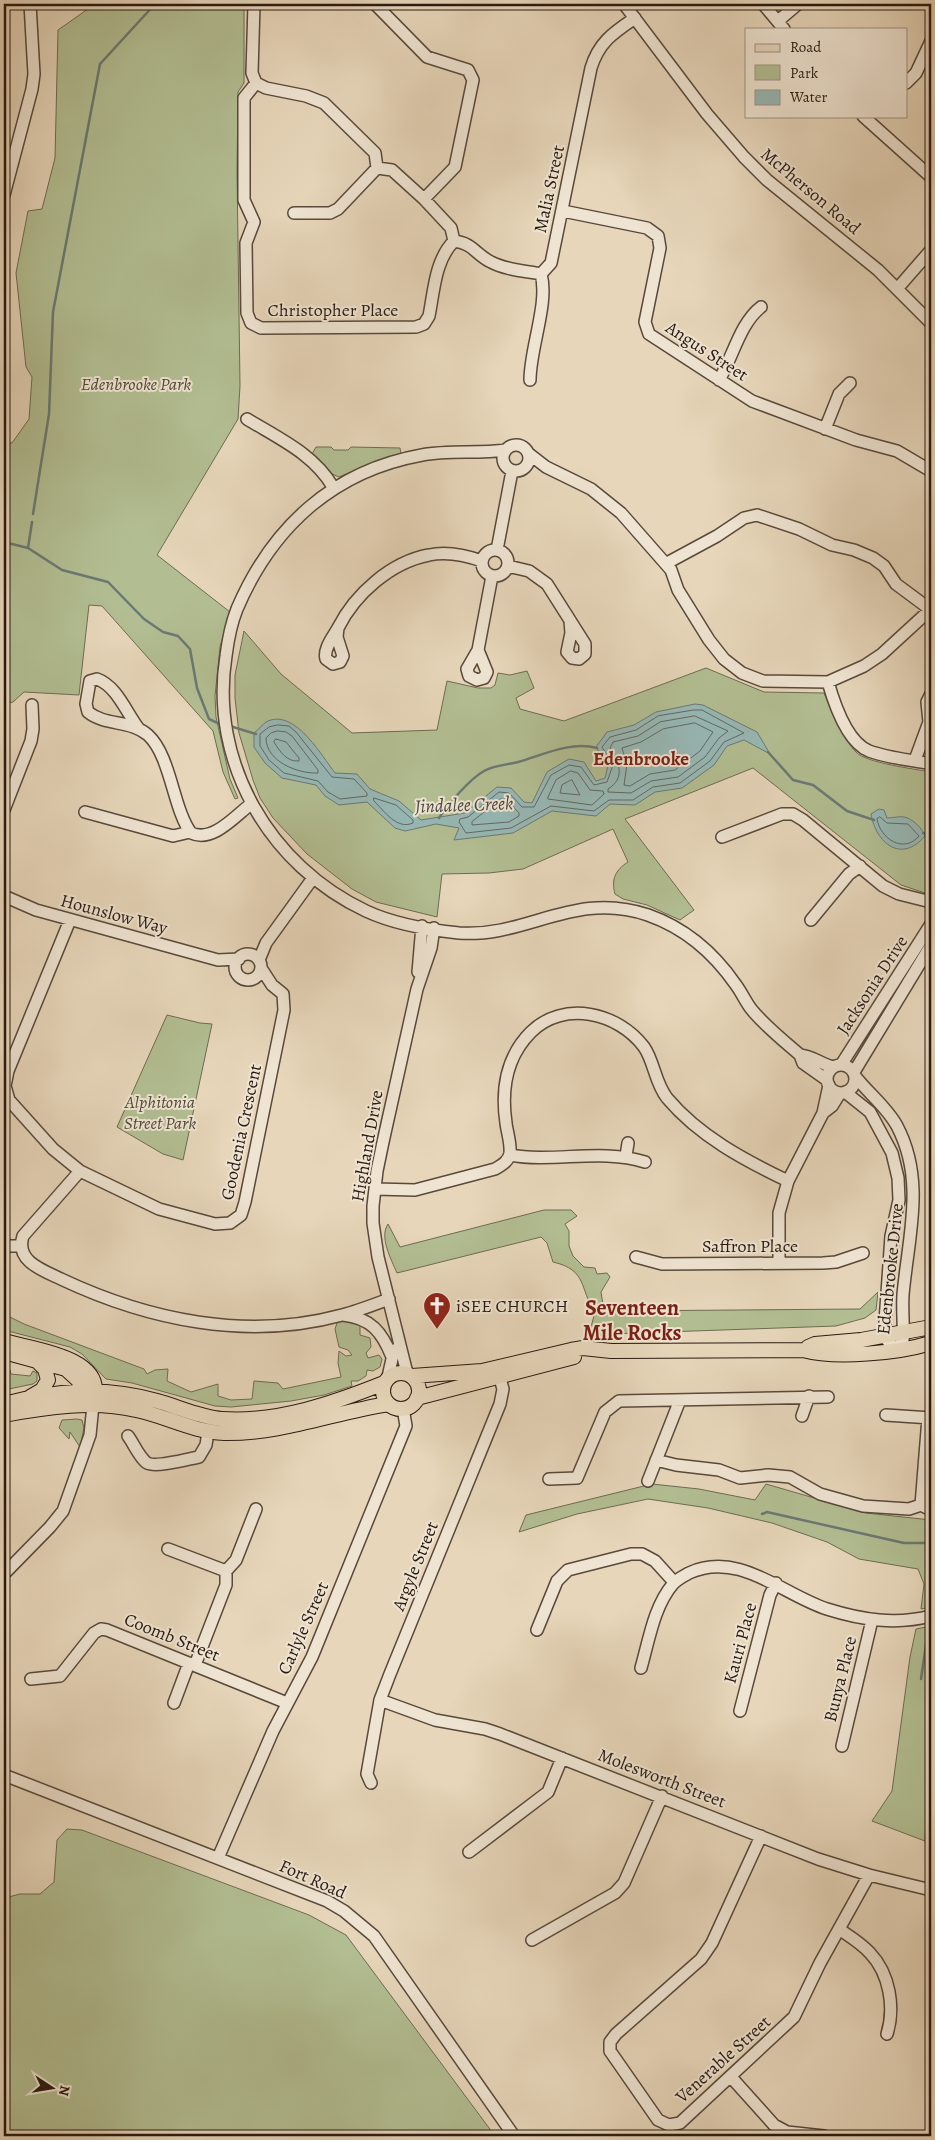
<svg xmlns="http://www.w3.org/2000/svg" width="935" height="2140" font-family="Alegreya,serif">
<style>
.green{fill:#b2be92;stroke:#6d6c52}
.water{fill:#97b8b5;stroke:#6b7974}
.lines{fill:none;stroke-linecap:round;stroke-linejoin:round}
.shore{stroke:#606964;stroke-width:1}
.stream{stroke:#6b7974;stroke-width:2.5}
.minor-casing{stroke:#58493c;stroke-width:14}
.major-casing{stroke:#281a12;stroke-width:16}
.minor{stroke:#efe4d2;stroke-width:11}
.major{stroke:#e7d6ba;stroke-width:14}
.labels{text-anchor:middle;dominant-baseline:central;stroke-width:4;stroke-linejoin:round;paint-order:stroke}
.street-label{font-size:18px;fill:#281a12;stroke:#efe4d2}
.park-label{font-size:18px;font-style:italic;fill:#514b38;stroke:#efe4d2}
.poi-label{font-size:18px;fill:#281a12;stroke:#efe4d2;text-anchor:start}
.neighbourhood-label{font-size:19px;font-weight:bold;fill:#7a1f14;stroke:#efe4d2}
.water-label{font-size:19px;font-style:italic;fill:#494943;stroke:#efe4d2}
.district-label{font-size:22px;font-weight:bold;fill:#7a1f14;stroke:#efe4d2}
</style>
<rect width="100%" height="100%" fill="#e7d6ba"/>
<filter id="stains"><feTurbulence type="fractalNoise" baseFrequency=".004" numOctaves="4"/><feColorMatrix values="0 0 0 0 .2 0 0 0 0 .09 0 0 0 0 .02 0 0 0 .5 -.17"/></filter>
<radialGradient id="worn" r=".72"><stop offset=".6" stop-color="#630" stop-opacity="0"/><stop offset="1" stop-color="#630" stop-opacity=".3"/></radialGradient>
<!-- green -->
<path class="green" d="M95,4h149v79l-6,9 -1,79 3,215 -2,33 -81,136 73,57 -10,35 -5,49 1,21 14,62 8,19 -3,1 -12,-27 -10,-41 -111,-125 -13,-1 -10,90 -55,-3 -11,10 -9,2v-261h8l17,-24 3,-42 -6,-10 -10,-94 12,-62 14,-2 13,-51 3,-128z
M316,447h15l3,3h14l3,-3 49,1 1,6 -32,10 -30,13 -9,-4 -18,-19z
M244,631l37,43 71,59 85,-3 10,-49 31,7h13l4,-3 3,-12 12,2 17,-4 7,17 -18,10 4,11 44,12 142,-53 58,24 60,1c9,19 17,44 32,59 10,11 59,17 75,20v123l-30,-10 -148,-117 -128,51 69,91 -14,10 -33,-15 -24,-6 -8,-5c-4,-14 0,-24 13,-32l-15,-33 -90,40 -34,4 -47,1 -5,43 -61,-15 -24,-13 -45,-35 -34,-36 -13,-20 -7,-18 -14,-47 -4,-35v-23z
M167,1015l33,8 12,1 -29,136 -20,-6 -46,-27z
M544,1210h27l6,6 -12,8 4,7v15l4,10 11,11 11,1 2,6 10,-1 3,4 -9,15 2,13 9,6 248,-2 18,-17 -2,18 -11,8 -29,8 -228,8 -9,2 -8,-9 4,-15c-16,-23 -7,-42 -42,-50l-6,-19 -6,-6 -144,36c-6,-14 -18,-36 -9,-49l12,23z
M4,1314l20,10 120,45 3,5 8,-4 13,-1 -1,12 24,11 27,-8v12l13,4 21,-1 2,-18 24,2 5,6 58,-12 -3,-14 1,-12 7,5 6,-1 -4,-5 -9,-3 -4,-18 3,-9 22,2v13l10,3 1,9 -5,6 2,5 11,-3 3,4 -2,8 -7,4 -6,-1 -1,6 -8,5h-7l1,5 -28,9 -33,6 -60,6 -16,-1 -83,-23 -26,-4 -24,-25 -12,-7 -66,-17z
M4,1365l5,2 2,7 19,2 3,-5 4,2v8l-4,3 -29,6z
M77,1419l5,1 2,8 -4,19 -10,-15 -1,7 -10,-11 3,-8z
M652,1484l47,5 56,11 11,-16 100,29 65,7v87l-10,2 3,-25 -6,-15 -59,-10 -32,-17 -55,-19 -64,-15 -60,-9 -71,15 -58,18 7,-17z
M931,1626v119l-6,96 -53,-20 20,-30 18,-134 6,-28z
M67,1829l15,1 227,85 37,20 149,201h-491v-235l1,-3 15,-4h20l14,-12 3,-42z"/>
<!-- water -->
<path class="water" d="M695,704l8,1 54,27 13,22 -26,-14 -17,6 -13,19 -32,23 -27,4 -20,13 -25,-1 -14,12 -44,-5 -39,22 -59,7 5,-12 -23,-4 -31,7 -10,-3 -28,-26 -28,3 -14,-9 -9,-11 -34,-7 -17,-15 -11,-16v-14c4,-3 8,-8 12,-11 28,-15 55,33 69,51l22,1 13,15 29,12 22,19 44,-7 32,-26 14,1 13,14 8,1 15,-31 22,-13 15,3 12,19 9,-3 3,-12 -12,-19 11,-15 27,-7 22,-13z
M879,809l5,1 3,8c6,0 12,-2 17,-1 8,1 19,12 21,19 -24,28 -49,7 -54,-22z"/>
<g class="lines">
<!-- shore -->
<path class="shore" d="M694,710h8l42,23 -20,9 -14,19 -30,22 -27,4 -20,13h-24l-15,11 -43,-5 -40,22 -45,5 -7,-11 1,-3 8,-2 31,-25 10,1 13,14h12l17,-32 18,-10 12,2 13,18 13,-3 6,-17 -11,-18 8,-10 26,-7 22,-14z
M695,716l33,15 -9,7 -14,19 -27,20 -27,4 -20,12 -23,-1v-3c18,-11 11,-27 2,-41l3,-6 25,-6 22,-14z
M695,723l18,9 -13,19 -25,19 -25,4 -20,12 -6,-1 3,-21 -5,-16 19,-6 22,-13z
M278,725l11,1 7,6 36,45 22,2 13,14v3l-27,3 -12,-7 -10,-11 -34,-8 -15,-13 -9,-14v-12l9,-7z
M278,731l8,1 6,4 26,34v3c-19,1 -52,-11 -52,-35l5,-5z
M276,739l10,3 13,16v3c-12,1 -19,-9 -25,-19z
M571,771l7,2 12,17 13,1 1,3 -12,11 -44,-6v-2l8,-17z
M572,780l8,15 -20,-2 2,-8z
M374,798l22,7 17,15v3c-16,7 -28,-11 -39,-22z
M501,799h5l13,14v3l-10,6 -37,3v-3z
M880,817l7,6 21,1 11,12c-15,18 -39,3 -42,-17z"/>
<!-- stream -->
<path class="stream" d="M33,514l16,-100 4,-102 47,-248 55,-60
M4,542l24,6 34,22 46,12 36,37 19,13 15,4 12,13 7,39 12,31 13,6
M28,548l4,-26
M230,726l26,8
M768,752l25,28 20,5 34,26 27,9
M439,818c8,-13 32,-40 45,-47 10,-6 23,-6 34,-9 25,-7 52,-21 79,-14
M923,833l8,2
M762,1514l5,-2 137,31h27
M931,1600v-2
M921,1679l6,-41"/>
<defs>
<path id="minor" d="M254,4l-2,69 4,10 10,5 40,8 18,7 51,50 2,15 15,2 32,29 27,29 3,13c19,2 22,14 37,21 15,8 34,9 50,12
M375,4l52,53 41,13 5,10 -18,87 -31,32
M624,4l83,110 37,43 23,23 111,90 53,53
M763,4l21,25
M778,21l20,-17
M256,83l-12,15v102l10,22 -8,21 1,70 4,10 10,5 155,-1 8,-3 5,-8c5,-25 6,-56 25,-75
M906,83l10,-10 15,-32
M863,116l68,61
M4,195l28,-106 2,-15 -4,-70
M563,211l84,17 11,8 2,12 -15,74 4,12 103,67 104,39 41,11 34,20
M294,213h36l8,-4 39,-41
M897,289l34,-39
M530,380c0,-32 19,-77 11,-106l10,-11 40,-195c8,-26 22,-35 44,-50
M719,380c14,-23 21,-57 42,-73
M247,419c31,19 67,35 86,68
M825,429l14,-35 11,-11
M503 458a13 13 0 1 1 26 0a13 13 0 1 1-26 0Z
M506,450c-28,4 -56,0 -84,5 -89,16 -150,72 -185,154 -6,15 -9,31 -11,47 -17,106 44,210 140,255 28,13 63,19 93,22 68,5 115,-43 189,-18 37,13 66,38 88,70 6,8 10,18 16,25 14,17 32,31 48,45l3,8 24,17
M528,453l18,14 45,22 30,24 50,57 7,20 31,50 15,19 18,14 21,8 65,1 36,-16 18,-12 49,-45
M482 563a13 13 0 1 1 26 0a13 13 0 1 1-26 0Z
M497,550l15,-79
M667,563l50,-27 27,-18 13,-3 42,14 33,16 22,5 19,8 11,8 12,18 35,26
M508,566l21,5 18,13 38,60v10l-6,5 -7,-1 -5,-6 4,-19 -1,-12
M338,628l-1,9 6,19 -3,6 -7,2 -7,-5c-3,-10 7,-22 12,-31 17,-34 53,-66 91,-73 18,-4 36,0 53,6
M478,650l9,22 -3,6 -7,2 -8,-4 -2,-7 11,-19 14,-74
M828,682c6,21 19,60 41,69 19,7 42,9 62,13
M931,694l-4,8 2,20 2,-3
M139,729c-12,-15 -22,-43 -42,-50l-7,2 -4,23 2,8c17,14 43,8 60,23 23,21 25,74 43,98 22,10 44,-17 60,-29
M915,760l14,-38
M4,810l27,-69 2,-12 -1,-24
M85,812l88,24 17,-4
M722,837l60,-23h11l10,6 80,66 16,8 32,8
M4,896l32,14 182,50 21,-1
M70,920l-62,151 -3,15 4,14 44,49 27,22 79,38 56,15 15,-1 11,-8 4,-13 39,-192 -1,-16 -11,-9 -11,-17
M811,920l38,-46 11,-8
M235 967a13 13 0 1 1 26 0a13 13 0 1 1-26 0Z
M259,960l7,-17 47,-65
M418,972l4,-46
M800,1055c13,1 22,10 34,12
M841,1065l90,-141
M827 1079a14 14 0 1 1 28 0a14 14 0 1 1-28 0Z
M854,1072l77,-127
M845,1092l25,20 22,41 6,25 1,22 -8,36 -7,100 11,14 8,-9c1,-15 -1,-31 0,-46 5,-58 23,-114 -6,-169 -10,-19 -29,-33 -42,-50
M823,1113l6,-28
M510,1155c44,8 91,-7 135,7
M626,1156l2,-13
M80,1171l-57,65c-8,25 19,34 38,43 87,41 186,62 281,36 16,-4 31,-10 47,-16
M375,1189l40,1 80,-21c7,-4 14,-8 15,-16 1,-10 -3,-21 -4,-30 -5,-34 0,-66 25,-91 32,-32 87,-20 113,15 10,14 11,36 23,51 32,38 77,62 121,83
M4,1244l5,2h11
M636,1257l26,7 161,-1 13,-1 27,-9
M779,1262v-49l9,-32 35,-68 9,-7 8,-13
M343,1315c28,3 39,17 49,42
M407,1373l-29,-116 -5,-34v-17l4,-35 6,-29 34,-153 14,-41 3,-20
M388,1377l6,-27
M886,1415l45,3
M802,1416l7,-20
M128,1436c6,8 11,21 19,27 9,5 41,-4 52,-6l7,-12 2,-13
M656,1460l20,5 43,5 21,8 28,-3 22,2 30,17 43,12 46,3 12,-4 10,5
M549,1479l28,-1 28,-66 14,-11 209,-4
M648,1481l32,-81
M921,1505l7,-87
M168,1549l58,22
M4,1574l46,-47 13,-16 27,-76 3,-30
M537,1630l20,-49 11,-11 63,-16h11l13,7 19,21
M195,1665l31,-80v-14l10,-11 20,-51
M641,1668c8,-28 13,-62 32,-84 4,-5 11,-8 16,-11 50,-23 94,22 138,36 35,11 69,16 104,7
M31,1679l29,-3 34,-43 7,-4 6,1 180,73
M380,1700l55,20 50,9 15,5 318,125 51,16 62,15
M174,1703l15,-40
M740,1711l30,-116 6,-12
M842,1746l30,-126
M4,1775l323,126 17,10 30,25 140,200
M371,1783l-4,-9 13,-74 10,-26 110,-270 3,-15 -6,-21
M761,1836l-49,107 -11,16 -85,75 -6,8v9l48,69 11,5 11,-2 114,-106 26,-54 49,-88
M469,1852l79,-60 14,-34
M218,1858l55,-127 39,-74 94,-231 -3,-18
M839,1929c10,7 22,14 31,24 20,21 25,55 17,81
M532,1940l83,-47 9,-10 38,-87
M731,2077l43,48 13,7 37,4"/>
<path id="major" d="M4,1341c26,8 100,15 90,56
M808,1347l7,-3 46,-4 70,-13
M4,1352l62,17 12,11 9,16
M383 1391a18 18 0 1 1 36 0a18 18 0 1 1-36 0Z
M412,1376l70,-5 89,-21 12,-2 28,3 192,-1c33,9 95,3 128,-7
M30,1397l12,-7 6,-10 -3,-11 -8,-8
M417,1398l157,-41
M4,1404c51,-14 101,-18 153,-3 22,6 42,16 65,18 55,4 112,-16 162,-36
M4,1415c42,-8 90,-15 132,-5 30,6 57,22 88,23 57,1 108,-20 164,-29"/>
</defs>
<!-- minor casing -->
<use href="#minor" class="minor-casing"/>
<!-- major casing -->
<use href="#major" class="major-casing"/>
<!-- minor -->
<use href="#minor" class="minor"/>
<!-- major -->
<use href="#major" class="major"/>
</g>
<!-- icons -->
<defs>
<symbol id="church-pin" viewBox="-11 -11 22 30"><path d="M0 17L-7.5 6A9.5 9.5 0 1 1 7.5 6Z" fill="#8f2418" stroke="#efe4d2"/><path d="M-1.2-6h2.4v3.5h3.3v2.4h-3.3V6h-2.4V-.1h-3.3v-2.4h3.3Z" fill="#fff"/></symbol>
</defs>
<g fill-rule="evenodd">
<use href="#church-pin" x="421" y="1290" width="32" height="43"/>
</g>
<g class="labels">
<!-- street labels -->
<g class="street-label">
<text transform="translate(549 189) rotate(-78)">Malia Street</text>
<text transform="translate(811 191) rotate(40)">McPherson Road</text>
<text x="333" y="310">Christopher Place</text>
<text transform="translate(707 351) rotate(33)">Angus Street</text>
<text transform="translate(114 914) rotate(15)">Hounslow Way</text>
<text transform="translate(872 985) rotate(-57)">Jacksonia Drive</text>
<text transform="translate(241 1132) rotate(-78)">Goodenia Crescent</text>
<text transform="translate(367 1146) rotate(-80)">Highland Drive</text>
<text x="750" y="1246">Saffron Place</text>
<text transform="translate(890 1269) rotate(-84)">Edenbrooke Drive</text>
<text transform="translate(415 1566) rotate(-68)">Argyle Street</text>
<text transform="translate(303 1628) rotate(-66)">Carlyle Street</text>
<text transform="translate(172 1637) rotate(22)">Coomb Street</text>
<text transform="translate(740 1643) rotate(-75)">Kauri Place</text>
<text transform="translate(840 1679) rotate(-76)">Bunya Place</text>
<text transform="translate(662 1778) rotate(21)">Molesworth Street</text>
<text transform="translate(313 1879) rotate(24)">Fort Road</text>
<text transform="translate(723 2059) rotate(-42)">Venerable Street</text>
</g>
<!-- park labels -->
<g class="park-label">
<text x="136" y="384">Edenbrooke Park</text>
<text x="160" y="1102">Alphitonia<tspan x="160" dy="21">Street Park</tspan></text>
</g>
<!-- poi labels -->
<g class="poi-label">
<text x="456" y="1306">iSEE CHURCH</text>
</g>
<!-- neighbourhood labels -->
<g class="neighbourhood-label">
<text x="641" y="759">Edenbrooke</text>
</g>
<!-- water labels -->
<g class="water-label">
<text transform="translate(464 805) rotate(-2)">Jindalee Creek</text>
</g>
<!-- district labels -->
<g class="district-label">
<text x="632" y="1308">Seventeen<tspan x="632" dy="25">Mile Rocks</tspan></text>
</g>
</g>
<!-- margin -->
<rect width="935" height="2140" fill="none" stroke="#e7d6ba" stroke-width="20"/>
<rect x="5" y="5" width="925" height="2130" fill="none" stroke="#281a12" stroke-width="2.5"/>
<rect x="10" y="10" width="915" height="2120" fill="none" stroke="#281a12"/>
<!-- legend -->
<rect x="745" y="28" width="162" height="90" fill="#efe4d2" stroke="#9f9385"/>
<rect x="755" y="44" width="25" height="8" fill="#e7d6ba" stroke="#9f9385"/>
<text x="790" y="52" font-size="15" fill="#281a12">Road</text>
<rect x="755" y="65" width="25" height="15" fill="#b2be92" stroke="#9f9385"/>
<text x="790" y="78" font-size="15" fill="#281a12">Park</text>
<rect x="755" y="90" width="25" height="15" fill="#97b8b5" stroke="#9f9385"/>
<text x="790" y="102" font-size="15" fill="#281a12">Water</text>
<!-- north arrow -->
<g transform="translate(52 2088) rotate(102)" stroke="#efe4d2" stroke-width="4" paint-order="stroke">
<path d="M0-4L9 19L0 12L-9 19Z" fill="#281a12"/>
<text y="-8" font-size="14" font-weight="bold" text-anchor="middle" fill="#281a12">N</text>
</g>
<rect width="100%" height="100%" filter="url(#stains)"/>
<rect width="100%" height="100%" fill="url(#worn)"/>
</svg>
